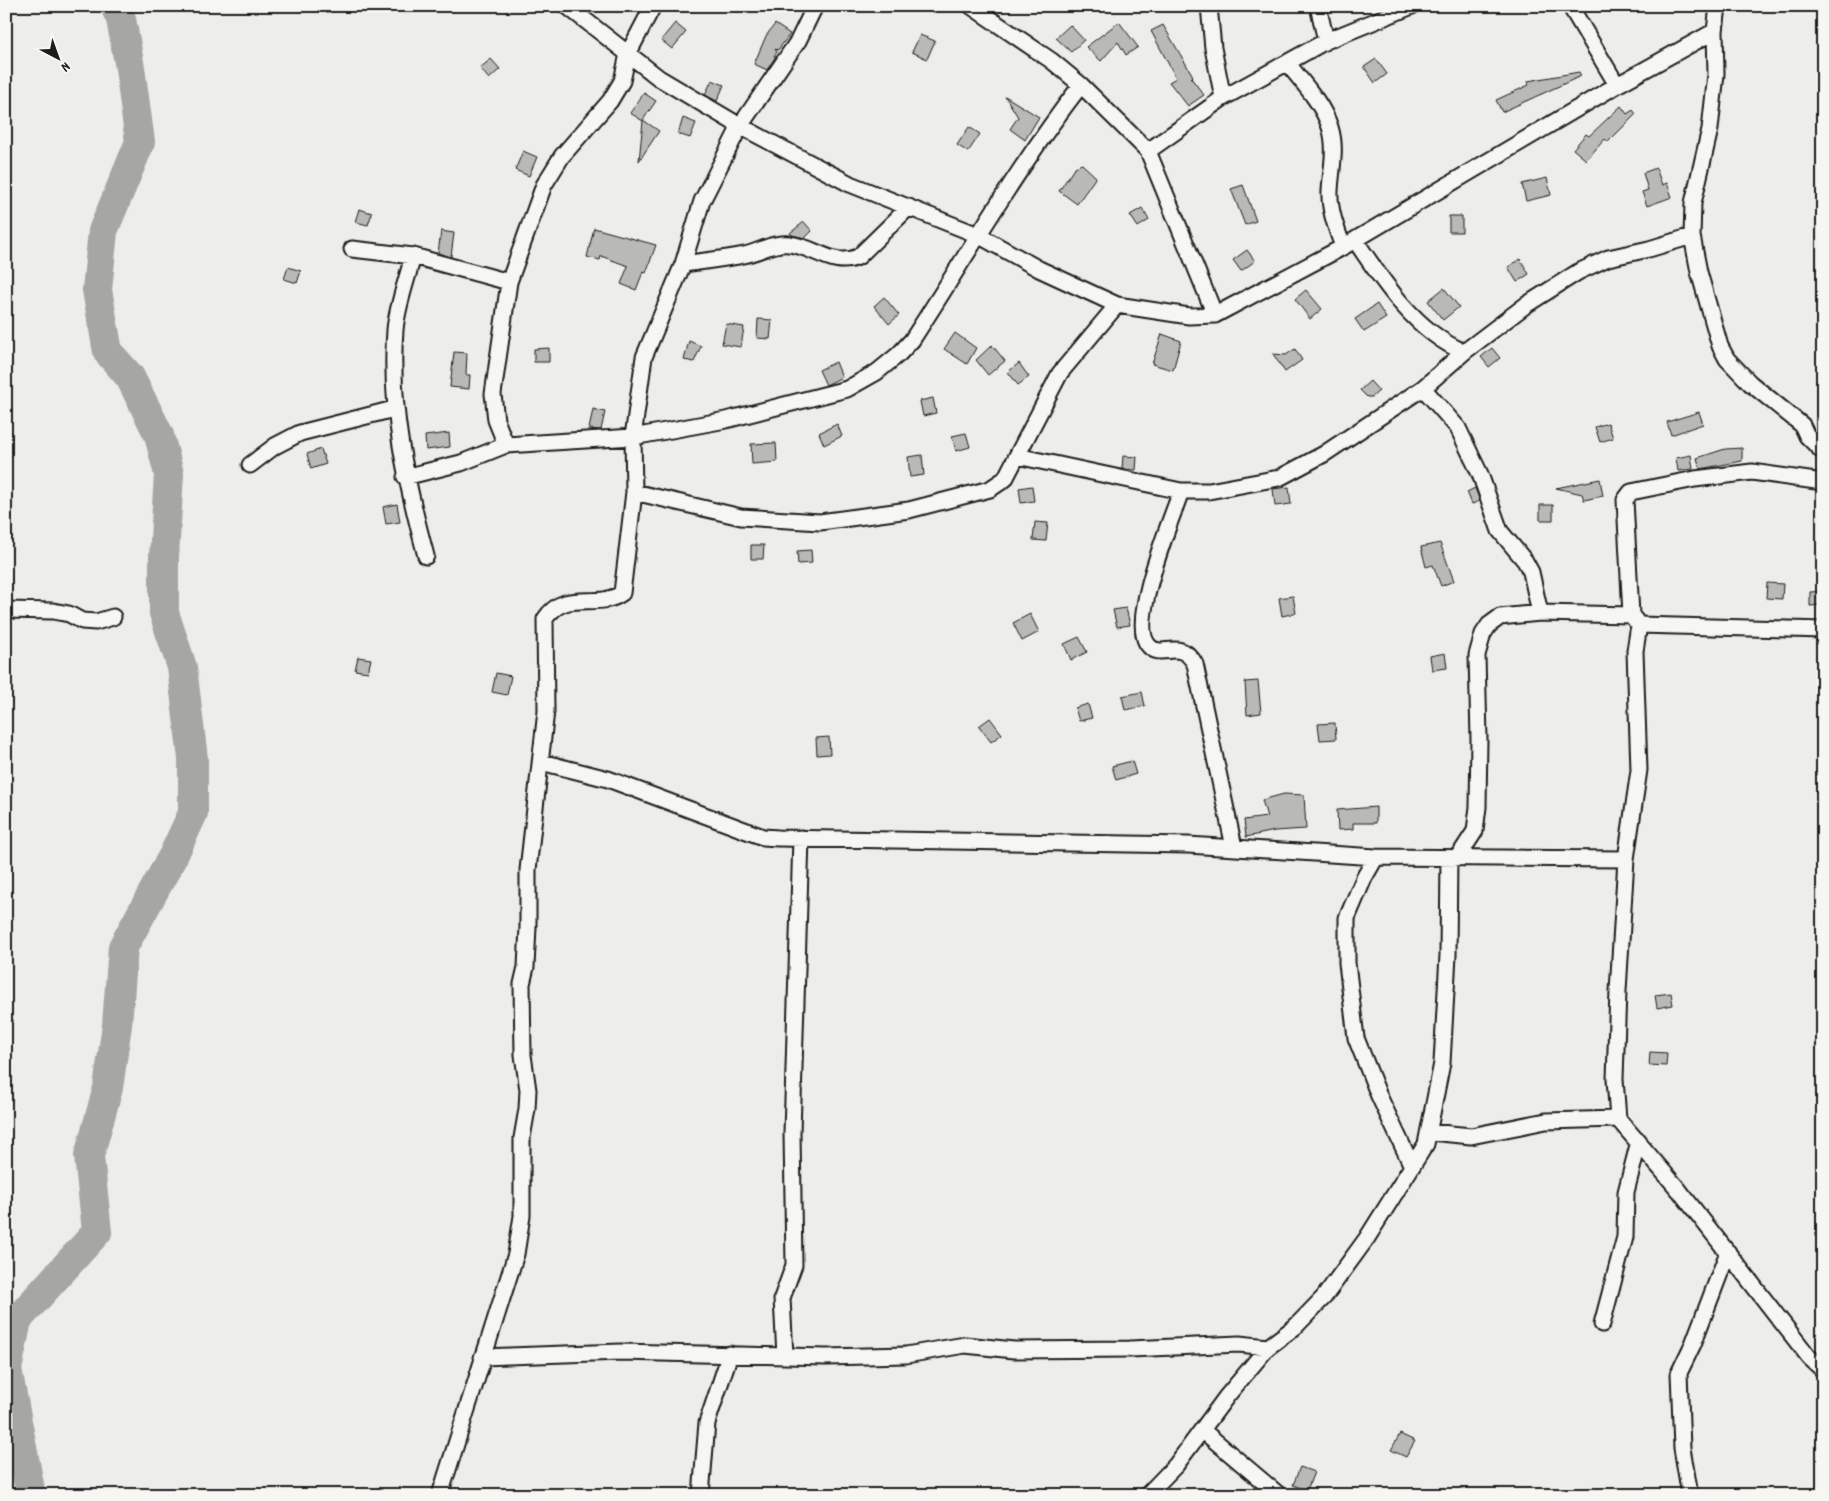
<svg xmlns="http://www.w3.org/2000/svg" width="1829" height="1501" font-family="Dekko,sans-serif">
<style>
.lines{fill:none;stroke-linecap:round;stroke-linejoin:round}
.stream{stroke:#6f6f6d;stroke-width:5}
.river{stroke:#a6a6a3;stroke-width:30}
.building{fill:#b9b9b6;stroke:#1c1c1c}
.minor-casing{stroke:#1c1c1c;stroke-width:19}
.minor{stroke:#f6f6f2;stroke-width:15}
</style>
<rect width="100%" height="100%" fill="#edede9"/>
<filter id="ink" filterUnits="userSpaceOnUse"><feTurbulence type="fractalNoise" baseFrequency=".02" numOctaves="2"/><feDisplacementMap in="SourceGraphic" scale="10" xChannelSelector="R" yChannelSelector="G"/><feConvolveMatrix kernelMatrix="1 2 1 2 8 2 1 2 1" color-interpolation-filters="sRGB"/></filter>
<g filter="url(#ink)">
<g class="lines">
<!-- stream -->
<path class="stream" d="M6,1435l17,10"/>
<!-- river -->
<path class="river" d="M31,1495l-24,-126 10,-49 80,-88 -8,-76 19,-68 9,-63 6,-78 50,-91 20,-43v-54l-11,-92 -18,-54v-57l5,-82 -10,-39 -29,-58 -22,-25 -11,-62 6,-59 37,-89 -10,-74 -9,-49 -6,-13"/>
</g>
<!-- building -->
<path class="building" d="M1119,22l19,25 -12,8 -8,-13 -17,19 -15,-14z
M675,23l11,9 -14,17 -11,-9z
M775,24l15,10 -12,16 -3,-1 2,3 -3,4h2l-9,14 -13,-6 12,-28z
M1070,25l14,15 -13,12 -15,-14z
M1163,25l30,51 -2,2 13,17 -16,11 -19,-24 7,-4 -25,-47z
M920,35l15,6 -8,18 -15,-7z
M491,59l9,10 -11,10 -9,-11z
M1376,59l11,15 -12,9 -11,-16z
M1579,72l2,4 -79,36 -6,-12 33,-15 -1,-4z
M712,80l12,5 -7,16 -12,-6z
M644,93l12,8 -13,19 16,11 -20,30 4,-40 -13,-8z
M1005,96l34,21 -14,23 -15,-11 8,-12z
M1621,106l6,8 6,-4 3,4 -28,28 -3,-3 -19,21 -13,-11 13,-15 3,2z
M683,118l13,5 -6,15 -12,-4z
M969,127l11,7 -12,18 -11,-7z
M523,151l14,6 -8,19 -14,-6z
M1082,164l14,13 -19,27 -18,-13 16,-24z
M1656,168l6,17 5,-2 5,14 -25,9 -5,-14 6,-2 -5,-17z
M1547,178l4,17 -25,6 -4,-17z
M1243,185l13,36 -11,4 -14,-36z
M1142,208l7,12 -11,7 -8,-12z
M359,209l13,4 -4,12 -13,-3z
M1449,216h13v16h-13z
M804,222l8,9 -7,7 -13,-3 -2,-2z
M594,228l62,17 -10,28 -3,-1 -7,18 -15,-6 7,-18 -27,-10 -1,4 -13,-3z
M441,231l13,2 -3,24 -13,-4z
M1247,250l8,11 -14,10 -8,-11z
M1520,259l9,15 -12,8 -9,-15z
M288,267l13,4 -4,12 -13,-4z
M1444,288l15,19 -16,13 -15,-19z
M1306,290l16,19 -12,10 -15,-20z
M884,297l15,18 -10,9 -15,-18z
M1377,304l9,14 -22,14 -9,-13z
M758,319l14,1 -2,19 -13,-1z
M726,324l18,3 -3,20 -19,-3z
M955,333l21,15 -9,16 -23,-15z
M1162,334l19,7 -8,29 -21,-6z
M689,341l12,5 -7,16 -10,-2z
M992,345l13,16 -17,14 -12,-15z
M549,348v14h-15v-13z
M1492,348l8,10 -11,9 -8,-10z
M1295,349l7,11 -17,12 -12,-18 13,1z
M454,352l13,1 -1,22h4l-1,14 -19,-2z
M836,362l6,15 -16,8 -7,-15z
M1019,363l10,14 -11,8 -10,-13z
M1370,381l9,10 -7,6h-5l-7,-7z
M933,398l3,15 -13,3 -3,-15z
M593,409l12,3 -4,18 -12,-1z
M1699,412l4,12 -32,11 -4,-13z
M1608,423l5,15 -13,4 -5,-15z
M837,424l5,12 -18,9 -5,-12z
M449,433l1,14 -24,3 -1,-14z
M966,433l4,14 -14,4 -4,-15z
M776,443l1,19 -25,2 -1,-20z
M1742,448v13l-42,8 -3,-11 28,-9z
M321,449l5,15 -15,5 -4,-15z
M922,455l2,20 -14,2 -2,-20z
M1691,455l2,14 -15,2 -2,-13z
M1123,456l14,1 -1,13 -14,-1z
M1600,479l3,17 -19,4 -2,-6 -26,-6z
M1032,486l2,15 -13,2 -2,-15z
M1289,487l2,17 -16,2 -2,-17z
M1475,488l5,13 -8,3 -5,-12z
M397,504l3,18 -14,2 -3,-17z
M1540,505h13v15h-13z
M1035,522l13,1 -2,18 -13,-1z
M1440,543l14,38 -13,5 -8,-21 -7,2 -5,-20z
M751,545h13l-1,14h-12z
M811,550l1,13 -14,1 -1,-13z
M1767,583l16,1 -1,15 -16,-1z
M1823,591v14l-13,1v-14z
M1293,596l3,17 -14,3 -3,-18z
M1126,608l4,17 -13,2 -4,-17z
M1030,614l9,18 -17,9 -9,-18z
M1079,637l8,15 -16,8 -7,-16z
M1445,653l2,15 -15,2 -2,-14z
M358,657l13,2 -3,13 -13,-2z
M496,673l15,3 -4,19 -15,-3z
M1258,681l3,32 -14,2 -2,-33z
M1142,692l3,14 -20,4 -3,-14z
M1088,704l4,14 -13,3 -4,-13z
M990,718l12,16 -11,8 -12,-16z
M1335,723l1,16 -16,1 -2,-16z
M829,737l1,17 -13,1 -1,-17z
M1132,761l4,13 -20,6 -4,-14z
M1284,794l20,1 2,34 -31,2 -29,6 -2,-17 23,-3 -5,-17z
M1376,807v16h-23v6l-15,1 -1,-20z
M1671,993l2,12 -16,3 -2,-13z
M1650,1052l17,1 -1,13 -17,-1z
M1400,1434l15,7 -9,16 -15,-7z
M1300,1467l14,5 -7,18 -14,-5z"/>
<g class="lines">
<defs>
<path id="minor" d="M567,6l92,72 81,48 110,58 128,51 61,34 78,36 72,11 26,-1 128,-68 274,-162 98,-54
M971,6l81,55 29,24 67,66 67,164
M1209,6l4,42 10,50
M1318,6l8,35
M1570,6l47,79
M1718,6l-3,25 1,43 -6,55 -17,74 -1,33 7,36 21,74 7,13 23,24 52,42 5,11 16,16
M1288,64c15,19 34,39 42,63 7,22 1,42 0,64 -1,19 7,39 13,56
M1148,151l75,-53 103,-57 86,-35
M1355,240c28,42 61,92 109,112
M352,249l61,7 96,26
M413,256c-6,24 -16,50 -18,74 -6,78 11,151 31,226
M683,264c21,-3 41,-5 61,-9 15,-3 30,-13 45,-11 25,2 44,24 69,13l51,-50
M1423,388l35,40 22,46 20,57 25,30 6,11 9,41
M506,445l-10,-25 -3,-26 16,-112 35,-97 18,-29 48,-55 12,-20 6,-27 25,-48
M1017,456l164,35h28l70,-13 45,-24 99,-66 41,-36 62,-47 52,-33 30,-14 41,-9 43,-13
M250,465l25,-19 25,-13 94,-24
M405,477l56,-14 45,-18 127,-8 93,-17 121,-31 30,-17 22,-18 13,-14c56,-86 106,-174 169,-255
M1823,482l-71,-10 -57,7 -64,13 -6,8 6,115 8,10 -4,26 4,119 -13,89 -8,132 -3,88 3,40 61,71 130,167 14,13
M1181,491c-9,27 -54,133 -32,155 13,14 31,-9 46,18l39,183
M634,492l107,25 79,5 89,-12 81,-21 15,-10 55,-106 57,-68
M6,610l47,1 16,3 13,7 14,1 17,-5
M1639,625l184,5
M541,762l67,17 155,58 15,1 410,7 188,12 250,2
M1376,857l-12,21 -17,40v45l9,75 23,58 33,70
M1458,857l17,-26 3,-24 1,-68 -2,-84 6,-21 6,-9 11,-8 40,-4 91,2
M1430,1132l41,4 75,-15 72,-2
M1602,1324l23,-87 1,-45 13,-51
M785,1356l-3,-58 12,-33 -2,-132 9,-295
M482,1357l139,-5 205,5 80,-2 59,-10 49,5 116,-1 109,-5 29,3
M1202,1430l77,65
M440,1495l76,-241 6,-38v-78l5,-29 1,-19 -5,-35 -1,-71 4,-17 2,-40v-57l18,-159 -1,-92c21,-32 52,-8 77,-26l12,-101 -1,-55 11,-80 39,-93 19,-63 38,-75 58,-85 17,-35
M701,1495l6,-72 23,-69
M1147,1495l29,-30 51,-69 41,-49 27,-20 29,-30 43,-59 59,-94 16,-81 6,-108 1,-97
M1690,1495l-8,-47 -3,-75 14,-29 35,-92"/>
</defs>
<!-- minor casing -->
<use href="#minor" class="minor-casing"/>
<!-- minor -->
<use href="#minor" class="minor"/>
</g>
</g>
<!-- margin -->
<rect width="1829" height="1501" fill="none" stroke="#f6f6f2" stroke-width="25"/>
<rect x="12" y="12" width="1804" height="1476" fill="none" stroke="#1c1c1c" stroke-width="2" filter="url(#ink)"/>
<!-- north arrow -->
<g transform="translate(58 58) rotate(139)" stroke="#f6f6f2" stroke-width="4" paint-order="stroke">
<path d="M0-4L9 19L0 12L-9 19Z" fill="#1c1c1c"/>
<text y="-8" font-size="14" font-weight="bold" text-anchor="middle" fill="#1c1c1c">N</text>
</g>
</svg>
